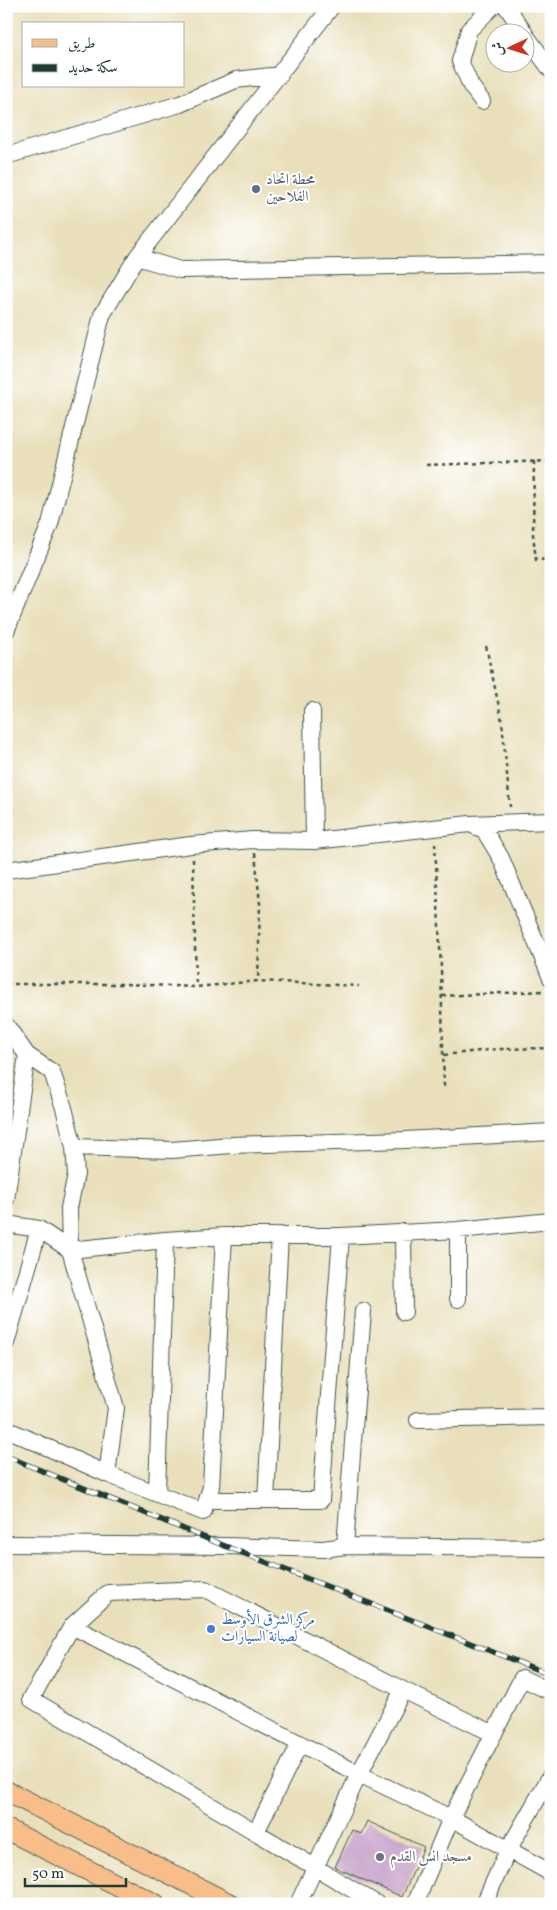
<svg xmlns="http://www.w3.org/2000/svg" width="557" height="1910" font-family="Vollkorn,Amiri,serif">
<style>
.building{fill:#c7a3ca}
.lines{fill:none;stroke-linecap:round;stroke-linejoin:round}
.minor-casing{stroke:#3d5548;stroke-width:18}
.major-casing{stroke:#3d5548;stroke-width:22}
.path{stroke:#3d5548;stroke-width:2.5;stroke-dasharray:4 4;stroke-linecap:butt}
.minor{stroke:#fff;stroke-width:16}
.major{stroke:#f8bd88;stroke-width:20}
.rail-casing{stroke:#1f3d34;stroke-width:5.5}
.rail{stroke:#fff;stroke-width:4;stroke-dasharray:11;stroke-linecap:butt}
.service-dot{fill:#5c6f8a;stroke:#fff;stroke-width:2}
.shop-dot{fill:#3f7fe0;stroke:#fff;stroke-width:2}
.worship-dot{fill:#6b7280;stroke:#fff;stroke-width:2}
.labels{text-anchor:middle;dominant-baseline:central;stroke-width:4;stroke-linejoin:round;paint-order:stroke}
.service-label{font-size:15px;fill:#4e5e75;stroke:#fff;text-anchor:start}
.shop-label{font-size:15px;fill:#366cbe;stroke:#fff;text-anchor:start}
.worship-label{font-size:15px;fill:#5b616d;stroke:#fff;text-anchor:start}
</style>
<rect width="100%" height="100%" fill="#fff"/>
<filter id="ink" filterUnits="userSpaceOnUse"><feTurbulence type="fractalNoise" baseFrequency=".02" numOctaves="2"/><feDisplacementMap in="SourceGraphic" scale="10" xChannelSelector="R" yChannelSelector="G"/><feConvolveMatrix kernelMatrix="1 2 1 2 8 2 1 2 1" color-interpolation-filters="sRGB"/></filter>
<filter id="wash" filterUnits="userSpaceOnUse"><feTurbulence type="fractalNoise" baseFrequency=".0096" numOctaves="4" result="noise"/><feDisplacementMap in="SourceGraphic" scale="20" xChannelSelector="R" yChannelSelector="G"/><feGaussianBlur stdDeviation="1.12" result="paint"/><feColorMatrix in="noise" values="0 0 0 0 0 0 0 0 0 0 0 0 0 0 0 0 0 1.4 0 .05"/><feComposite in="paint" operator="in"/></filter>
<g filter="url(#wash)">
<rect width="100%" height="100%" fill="#e9dfba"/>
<g id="blocks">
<!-- building -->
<path class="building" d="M367,1821l57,26 -22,50 -67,-30 17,-37 9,4z"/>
</g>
</g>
<g filter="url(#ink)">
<use href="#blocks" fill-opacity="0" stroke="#3d5548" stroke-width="1"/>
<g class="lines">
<defs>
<path id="minor" d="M506,6l18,26
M524,33l27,37
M482,101l-11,-15 -11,-25 9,-31 24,-24
M6,156l174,-52 56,-24 44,-5
M137,257l43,13 371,-7
M6,631l44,-107 52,-209 35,-58 195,-251
M312,711l2,130
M470,824l14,6 17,28 50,120
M6,870l185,-25 62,-5 61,1 156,-17 81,-3
M6,1025l21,30 25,17 12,36 10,39 2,27 -7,34 1,42 46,158 -9,66
M74,1147l98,3 59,-5 174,-5 146,-8
M6,1199l21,-144
M6,1224l33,5 31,21 95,-10 59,-4h117l117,-6 93,-9
M403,1232l1,80
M458,1299v-69
M6,1343l33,-114
M418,1420l133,-3
M6,1429l101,45 96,38 4,-12h114l20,-264
M157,1493l8,-253
M207,1500l4,-13 13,-251
M266,1500l14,-265
M6,1544l219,2 98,3 22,-3 206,2
M345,1546l18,-235
M72,1626l287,148 44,-84 91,44
M256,1832l44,-89
M298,1904l61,-130 92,44 71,-140 29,14
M377,1904l-346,-205 41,-73 36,-33 97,-4 198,101
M415,1904l36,-86 100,55
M484,1904l24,-54 43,-75"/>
<path id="major" d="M6,1791l224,113
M6,1829l149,75"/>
</defs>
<!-- minor casing -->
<use href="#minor" class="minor-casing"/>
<!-- major casing -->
<use href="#major" class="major-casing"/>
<!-- path -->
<path class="path" d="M534,461l-1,73 3,26 15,-1
M426,465l125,-4
M486,646l16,75 8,86
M435,843l6,125 3,121
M255,853l5,51 -2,77
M193,859l3,128
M6,984h119l71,3 62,-6 101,5
M442,996l101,-5
M444,1055l53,-6 54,-1"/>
<!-- minor -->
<use href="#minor" class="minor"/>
<!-- major -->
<use href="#major" class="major"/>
<defs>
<path id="rail" d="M6,1456l219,90 326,129"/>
</defs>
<!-- rail casing -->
<use href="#rail" class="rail-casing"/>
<!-- rail -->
<use href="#rail" class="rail"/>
</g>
</g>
<!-- markers -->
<circle class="service-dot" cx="256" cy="189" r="5"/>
<circle class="shop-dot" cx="211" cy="1629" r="5"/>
<circle class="worship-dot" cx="380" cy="1857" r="5"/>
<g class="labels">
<!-- service labels -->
<g class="service-label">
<text x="266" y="180">محطة اتحاد<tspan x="266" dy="17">الفلاحين</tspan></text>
</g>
<!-- shop labels -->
<g class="shop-label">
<text x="221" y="1620">مركز الشرق الأوسط<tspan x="221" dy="17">لصيانة السيارات</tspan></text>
</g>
<!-- worship labels -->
<g class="worship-label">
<text x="390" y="1857">مسجد انس القدم</text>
</g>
</g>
<!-- margin -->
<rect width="557" height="1910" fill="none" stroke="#fff" stroke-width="25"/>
<!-- legend -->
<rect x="22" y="22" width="162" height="65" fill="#ffffff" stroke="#a5b1ae"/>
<rect x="32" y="39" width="25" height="8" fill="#f8bd88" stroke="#a5b1ae"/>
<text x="68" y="48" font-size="15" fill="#1f3d34">طريق</text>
<rect x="32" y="64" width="25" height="8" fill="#1f3d34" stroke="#a5b1ae"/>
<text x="68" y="72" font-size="15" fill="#1f3d34">سكة حديد</text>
<!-- north arrow -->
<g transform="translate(510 48) rotate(266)"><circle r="24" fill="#ffffff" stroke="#a5b1ae"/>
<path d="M0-4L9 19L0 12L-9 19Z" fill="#c8321e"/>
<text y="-8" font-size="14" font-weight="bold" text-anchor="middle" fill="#1f3d34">ش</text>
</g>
<!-- scale -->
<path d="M25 1878v8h101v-8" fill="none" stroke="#1f3d34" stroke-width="2.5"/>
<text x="32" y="1878" font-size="15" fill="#1f3d34" stroke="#ffffff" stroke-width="4" paint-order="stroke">50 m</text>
</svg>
